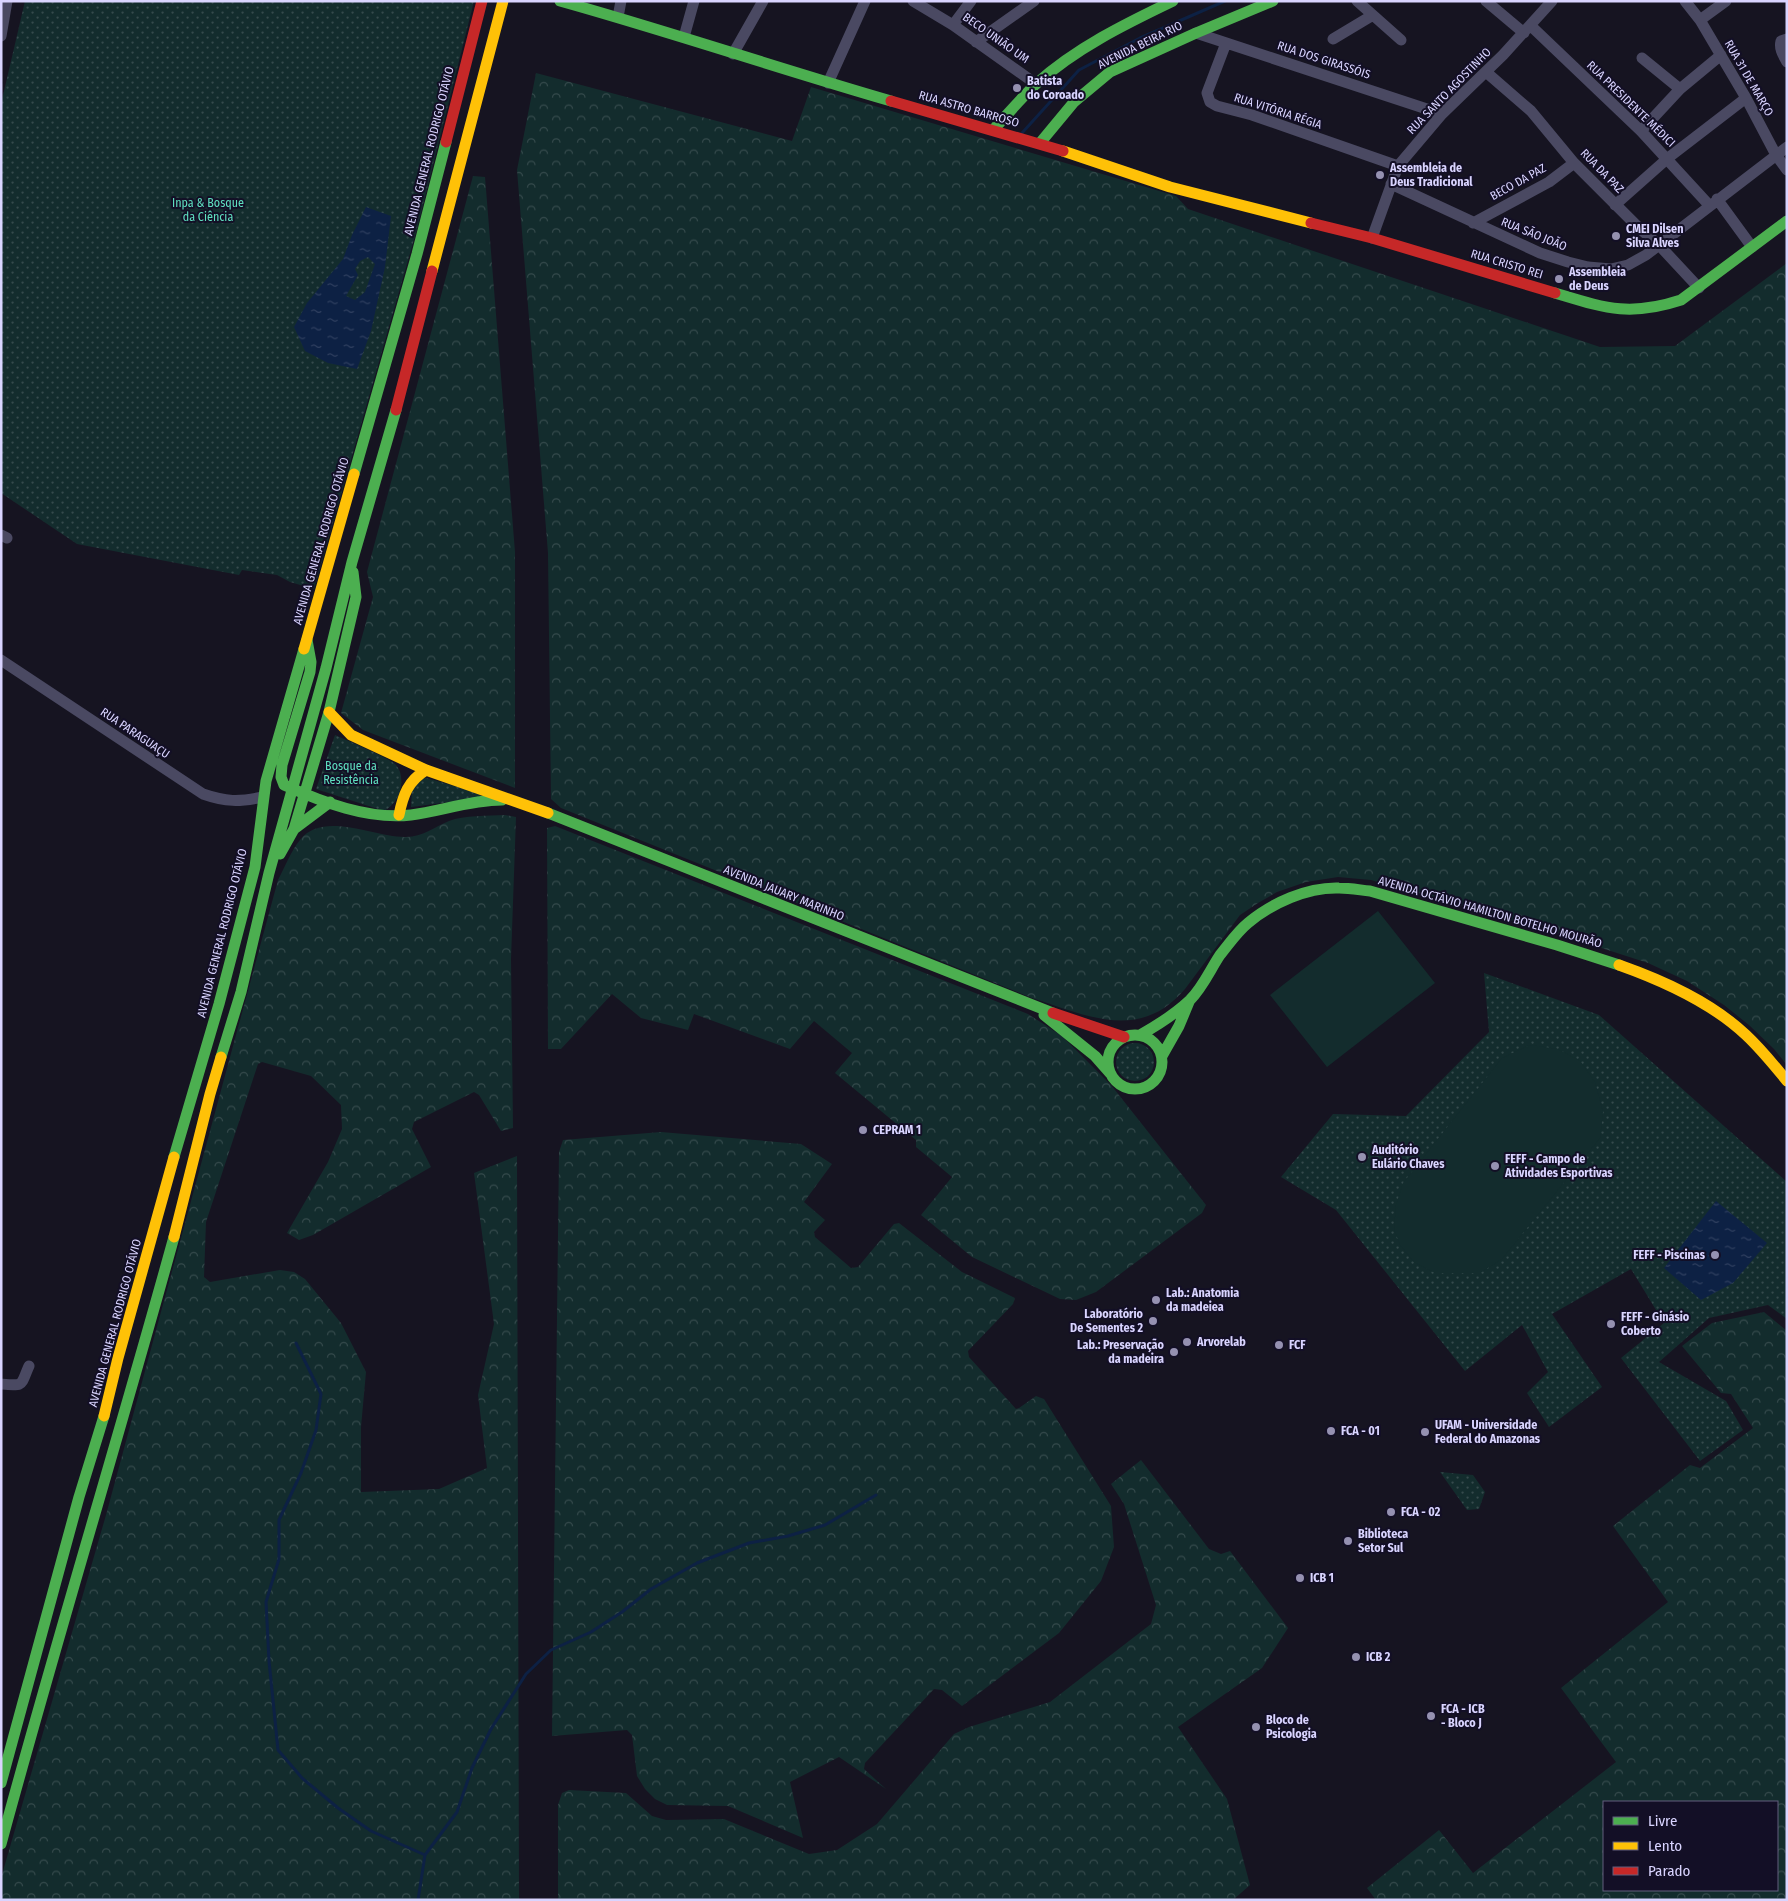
<svg xmlns="http://www.w3.org/2000/svg" width="1788" height="1901" font-family="'Fira Sans Condensed',sans-serif">
<style>
.forest{fill:url(#forest-crowns);fill-rule:evenodd}
.park{fill:url(#park-dots)}
.pitch{fill:#132c2d}
.water{fill:url(#water-ripples);fill-rule:evenodd}
.lines{fill:none;stroke-linecap:round;stroke-linejoin:round}
.stream{stroke:#0d2144;stroke-width:3}
.street{stroke:#4a4962;stroke-width:11}
.fast{stroke:#4caf50;stroke-width:11}
.slow{stroke:#ffc107;stroke-width:11}
.jam{stroke:#c62828;stroke-width:11}
.poi-dot{fill:#9591b1;stroke:#130f26;stroke-width:2}
.labels{text-anchor:middle;dominant-baseline:central;stroke-width:4;stroke-linejoin:round;paint-order:stroke}
.street-label{font-size:12px;fill:#d9d4ff;stroke:#130f26}
.poi-label{font-size:12px;font-weight:bold;fill:#d9d4ff;stroke:#130f26;text-anchor:start}
.park-label{font-size:12px;fill:#5fe0c0;stroke:#130f26}
</style>
<defs>
<pattern id="forest-crowns" width="20" height="18" patternUnits="userSpaceOnUse" patternTransform="scale(1.25)"><rect width="20" height="18" fill="#132c2d"/><path d="M2 6a3 3 0 1 1 6 0M12 15a3 3 0 1 1 6 0" fill="none" stroke="#354a4c"/></pattern>
<pattern id="park-dots" width="8" height="8" patternUnits="userSpaceOnUse" patternTransform="scale(1.25)"><rect width="8" height="8" fill="#132c2d"/><path d="M2 2h.1M6 6h.1" fill="none" stroke="#354a4c" stroke-width="1.8" stroke-linecap="round"/></pattern>
<pattern id="water-ripples" width="26" height="14" patternUnits="userSpaceOnUse" patternTransform="scale(1.25)"><rect width="26" height="14" fill="#0d2144"/><path d="M2 4q2-2 4 0t4 0M15 11q2-2 4 0t4 0" fill="none" stroke="#304060"/></pattern>
</defs>
<rect width="100%" height="100%" fill="#161421"/>
<!-- forest -->
<path class="forest" d="M536,73l256,68 19,-54 365,109 12,13 412,138 75,-1 112,-83v802l-13,-16 -25,-24 -25,-20 -37,-24 -39,-18 -93,-30 -184,-53 -33,-3 -32,5 -29,10 -19,11 -18,12 -55,74c-45,53 -97,27 -153,9l-471,-190 -10,-9 -3,-246 -31,-383z
M473,176l12,1 30,375v236l-152,-58 -22,-17 32,-116 -6,-25z
M505,815l11,2 -5,142 2,169 -12,3 -22,-36 -5,-3 -60,30 -2,7 19,38 -118,68 -14,5 -12,-7 41,-71 14,-33 -1,-24 -30,-29 -49,-14 -4,2 -52,158 -2,55 6,5 70,-12 14,2 11,7 36,44 25,49 -5,55v65l78,-3 48,-21 -9,-73 16,-71 -20,-151 43,-17 2,744h-518v-22l105,-363 172,-635c7,-13 13,-29 22,-40 23,-30 76,-2 106,-3 17,0 28,-10 43,-16 15,-6 40,-5 56,-6z
M555,826l473,188 34,22 49,49 95,120 -4,8 -106,79 -20,8 -16,-1 -88,-42 -51,-42 31,-38 -36,-30v-7l-81,-67 17,-20 -38,-32 -24,28 -96,-35 -6,16 -47,-12 -29,-24 -51,55h-13l-1,-221z
M661,1132l140,12 31,20 -28,38 21,18 -11,12 1,5 36,31 7,-1 36,-43 5,-1 63,49 53,26 -2,6 -45,47 1,6 47,52 3,-1 17,-12 8,3 67,107 3,41 -13,34 -42,52 -97,73 -20,-16 -8,-1 -69,74 -1,6 22,20 -47,-32 -49,25 13,56 -75,-32 -61,-1 -12,-6 -10,-10 -8,-13 -5,-41 -5,-5 -75,6 7,-584 4,-12z
M1764,1312l23,19v569h-411l-9,-12 72,-58 34,43 143,-111 -55,-74 107,-86 -55,-76 77,-61 10,3 53,-40 -22,-34 -10,-1 -39,-47 30,-23zM1777,1802v88h-173v-88z
M1141,1460l68,89 12,5 9,-3 58,77 -26,40 -84,59 49,72 23,86 -17,15h-675v-95l4,-12 7,-3 57,3 26,23 14,4 58,-1 85,35 28,-4 40,-26 77,-90 15,-7 81,-25 101,-78 5,-19 -32,-101 -13,-20z"/>
<!-- park -->
<path class="park" d="M25,1h449l-57,228 -103,360 -24,-7 -13,-7 -35,-5 -3,5 -162,-31 -76,-51v-389z
M335,735c11,5 54,23 60,29 6,6 7,14 6,22 -2,12 -7,19 -17,25l-68,-22z
M423,777l59,17 -1,4 -70,9 1,-18z
M1484,973l115,42 188,167v137l-19,-14 -59,13 -50,44 67,39 17,29 -43,31 -79,-103 43,-35 -33,-54 -79,45 50,73 -53,40 -22,-34 21,-21 -26,-47 -57,46 -129,-161 -55,-33 52,-63 73,2 83,-84z
M1116 1062a19 19 0 1 1 38 0a19 19 0 1 1-38 0Z
M1440,1472l33,3 12,17 -6,17 -12,1z"/>
<!-- pitch -->
<path class="pitch" d="M1378,911l57,72 -108,84 -57,-72z
M1530,1045l28,4 22,12 15,21 8,30 -3,26 -98,121 -22,14h-45l-21,-11 -14,-17 -6,-16 2,-24 7,-22 99,-125z"/>
<!-- water -->
<path class="water" d="M366,207l25,9 -6,51 -14,64 -14,38 -29,-6 -23,-12 -11,-24 13,-24 36,-44 9,-24zM368,257l7,7 -10,28 -10,8 -9,-4 12,-21 -3,-6 5,-8z
M1716,1201l51,42 -34,40 -32,17 -37,-32z"/>
<g class="lines">
<!-- stream -->
<path class="stream" d="M1022,133l57,-63 61,-32 85,-37
M296,1343l25,51 -5,36 -15,43 -22,47v39l-13,43 3,59 9,89 24,28 36,30 33,23 54,24
M418,1900l7,-45 32,-43 15,-44 19,-39 35,-55 25,-24 40,-18 31,-20 29,-23 46,-26 52,-20 39,-7 37,-11 51,-30"/>
<!-- street -->
<path class="street" d="M913,1l40,24 83,59
M1357,1l44,39
M1486,1l38,32
M1685,1l15,19 46,78 30,57 11,15
M618,17l3,-16
M1700,20l26,-19
M953,25l18,-24
M1531,26l110,105 68,74
M1196,33l246,81
M1,36l6,-35
M684,37l10,-36
M1333,39l40,-24
M1787,39l-6,2c-2,8 2,14 6,21
M976,42l58,-41
M1226,43l-19,50 3,9 7,4 35,9 146,51
M733,54l30,-53
M1642,58l38,31
M1486,72l45,39 43,52 64,64 21,18 40,43
M828,83l37,-82
M1641,131l39,-42 41,-34
M1391,184l149,69 28,9 20,5 23,2 17,-4 18,-10 141,-108
M1717,199l35,48
M1615,205l53,-47 78,-60
M1473,223l76,-41 25,-19
M1372,238l26,-72 44,-52 61,-59 49,-54
M1,535l6,3
M1,660l202,134c23,8 36,8 60,3
M1,1384c24,2 19,2 28,-18"/>
<!-- fast -->
<path class="fast" d="M560,1c111,31 220,68 331,100
M994,129c14,-15 27,-31 42,-45 40,-36 89,-60 137,-83
M1040,143l34,-41 36,-30 86,-39 77,-32
M1555,293c50,15 74,24 126,7l106,-79
M354,474l63,-220 29,-112
M307,640l4,22 -1,10 -28,93 -1,12 3,8c38,17 84,35 127,30 30,-4 60,-15 91,-15
M548,813l505,200
M294,829l36,-27
M280,854l14,-25 35,-117 27,-115 -3,-25
M1044,1015l51,41 15,17
M1108 1062a27 27 0 1 1 54 0a27 27 0 1 1-54 0Z
M1140,1035c18,-10 35,-21 50,-35 13,-13 20,-30 30,-45 9,-11 17,-23 28,-32 24,-20 59,-36 91,-35 11,0 21,2 31,3l187,54 62,20
M1162,1056l17,-30 10,-24
M221,1057l20,-65 28,-119 57,-205 26,-106 44,-152
M174,1157l45,-153 36,-137 11,-86 38,-132
M1,1783l78,-286 25,-81
M1,1844c55,-203 117,-404 173,-607"/>
<!-- slow -->
<path class="slow" d="M1063,151l107,36 141,36
M432,271l71,-270
M304,649l50,-175
M329,712l22,23 75,35 122,43
M399,815c4,-20 9,-34 27,-45
M1619,965c45,16 92,37 127,70 15,14 28,30 41,46
M174,1237l36,-143 11,-37
M104,1416l14,-58 56,-201"/>
<!-- jam -->
<path class="jam" d="M891,101l172,50
M446,142l36,-141
M1311,223l61,15 183,55
M396,410l36,-139
M1053,1013l71,24"/>
</g>
<!-- markers -->
<g class="poi-dot">
<circle cx="1017" cy="88" r="5"/>
<circle cx="1380" cy="175" r="5"/>
<circle cx="1616" cy="236" r="5"/>
<circle cx="1559" cy="279" r="5"/>
<circle cx="863" cy="1130" r="5"/>
<circle cx="1362" cy="1157" r="5"/>
<circle cx="1495" cy="1166" r="5"/>
<circle cx="1715" cy="1255" r="5"/>
<circle cx="1156" cy="1300" r="5"/>
<circle cx="1153" cy="1321" r="5"/>
<circle cx="1611" cy="1324" r="5"/>
<circle cx="1187" cy="1342" r="5"/>
<circle cx="1279" cy="1345" r="5"/>
<circle cx="1174" cy="1352" r="5"/>
<circle cx="1331" cy="1431" r="5"/>
<circle cx="1425" cy="1432" r="5"/>
<circle cx="1391" cy="1512" r="5"/>
<circle cx="1348" cy="1541" r="5"/>
<circle cx="1300" cy="1578" r="5"/>
<circle cx="1356" cy="1657" r="5"/>
<circle cx="1431" cy="1716" r="5"/>
<circle cx="1256" cy="1727" r="5"/>
</g>
<g class="labels">
<!-- street labels -->
<g class="street-label">
<text transform="translate(996 38) rotate(35)">BECO UNIÃO UM</text>
<text transform="translate(1140 45) rotate(-26)">AVENIDA BEIRA RIO</text>
<text transform="translate(1324 60) rotate(18)">RUA DOS GIRASSÓIS</text>
<text transform="translate(1749 78) rotate(60)">RUA 31 DE MARÇO</text>
<text transform="translate(1449 91) rotate(-46)">RUA SANTO AGOSTINHO</text>
<text transform="translate(1631 104) rotate(44)">RUA PRESIDENTE MÉDICI</text>
<text transform="translate(969 109) rotate(16)">RUA ASTRO BARROSO</text>
<text transform="translate(1278 111) rotate(18)">RUA VITÓRIA RÉGIA</text>
<text transform="translate(429 151) rotate(-76)">AVENIDA GENERAL RODRIGO OTÁVIO</text>
<text transform="translate(1602 171) rotate(46)">RUA DA PAZ</text>
<text transform="translate(1518 182) rotate(-29)">BECO DA PAZ</text>
<text transform="translate(1534 234) rotate(22)">RUA SÃO JOÃO</text>
<text transform="translate(1507 264) rotate(17)">RUA CRISTO REI</text>
<text transform="translate(321 541) rotate(-74)">AVENIDA GENERAL RODRIGO OTÁVIO</text>
<text transform="translate(135 733) rotate(34)">RUA PARAGUAÇU</text>
<text transform="translate(784 893) rotate(22)">AVENIDA JAUARY MARINHO</text>
<text transform="translate(1490 912) rotate(16)">AVENIDA OCTÁVIO HAMILTON BOTELHO MOURÃO</text>
<text transform="translate(222 933) rotate(-76)">AVENIDA GENERAL RODRIGO OTÁVIO</text>
<text transform="translate(115 1323) rotate(-75)">AVENIDA GENERAL RODRIGO OTÁVIO</text>
</g>
<!-- poi labels -->
<g class="poi-label">
<text x="1027" y="81">Batista<tspan x="1027" dy="14">do Coroado</tspan></text>
<text x="1390" y="168">Assembleia de<tspan x="1390" dy="14">Deus Tradicional</tspan></text>
<text x="1626" y="229">CMEI Dilsen<tspan x="1626" dy="14">Silva Alves</tspan></text>
<text x="1569" y="272">Assembleia<tspan x="1569" dy="14">de Deus</tspan></text>
<text x="873" y="1130">CEPRAM 1</text>
<text x="1372" y="1150">Auditório<tspan x="1372" dy="14">Eulário Chaves</tspan></text>
<text x="1505" y="1159">FEFF - Campo de<tspan x="1505" dy="14">Atividades Esportivas</tspan></text>
<text x="1705" y="1255" text-anchor="end">FEFF - Piscinas</text>
<text x="1166" y="1293">Lab.: Anatomia<tspan x="1166" dy="14">da madeiea</tspan></text>
<text x="1143" y="1314" text-anchor="end">Laboratório<tspan x="1143" dy="14">De Sementes 2</tspan></text>
<text x="1621" y="1317">FEFF - Ginásio<tspan x="1621" dy="14">Coberto</tspan></text>
<text x="1197" y="1342">Arvorelab</text>
<text x="1164" y="1345" text-anchor="end">Lab.: Preservação<tspan x="1164" dy="14">da madeira</tspan></text>
<text x="1289" y="1345">FCF</text>
<text x="1435" y="1425">UFAM - Universidade<tspan x="1435" dy="14">Federal do Amazonas</tspan></text>
<text x="1341" y="1431">FCA - 01</text>
<text x="1401" y="1512">FCA - 02</text>
<text x="1358" y="1534">Biblioteca<tspan x="1358" dy="14">Setor Sul</tspan></text>
<text x="1310" y="1578">ICB 1</text>
<text x="1366" y="1657">ICB 2</text>
<text x="1441" y="1709">FCA - ICB<tspan x="1441" dy="14">- Bloco J</tspan></text>
<text x="1266" y="1720">Bloco de<tspan x="1266" dy="14">Psicologia</tspan></text>
</g>
<!-- park labels -->
<g class="park-label">
<text x="208" y="203">Inpa &amp; Bosque<tspan x="208" dy="14">da Ciência</tspan></text>
<text x="351" y="766">Bosque da<tspan x="351" dy="14">Resistência</tspan></text>
</g>
</g>
<!-- border -->
<rect width="1788" height="1901" fill="none" stroke="#d9d4ff" stroke-width="5"/>
<!-- legend -->
<rect x="1603" y="1801" width="175" height="90" fill="#130f26" stroke="#625e7d"/>
<rect x="1613" y="1817" width="25" height="8" fill="#4caf50" stroke="#625e7d"/>
<text x="1648" y="1826" font-size="15" fill="#d9d4ff">Livre</text>
<rect x="1613" y="1842" width="25" height="8" fill="#ffc107" stroke="#625e7d"/>
<text x="1648" y="1851" font-size="15" fill="#d9d4ff">Lento</text>
<rect x="1613" y="1867" width="25" height="8" fill="#c62828" stroke="#625e7d"/>
<text x="1648" y="1876" font-size="15" fill="#d9d4ff">Parado</text>
</svg>
